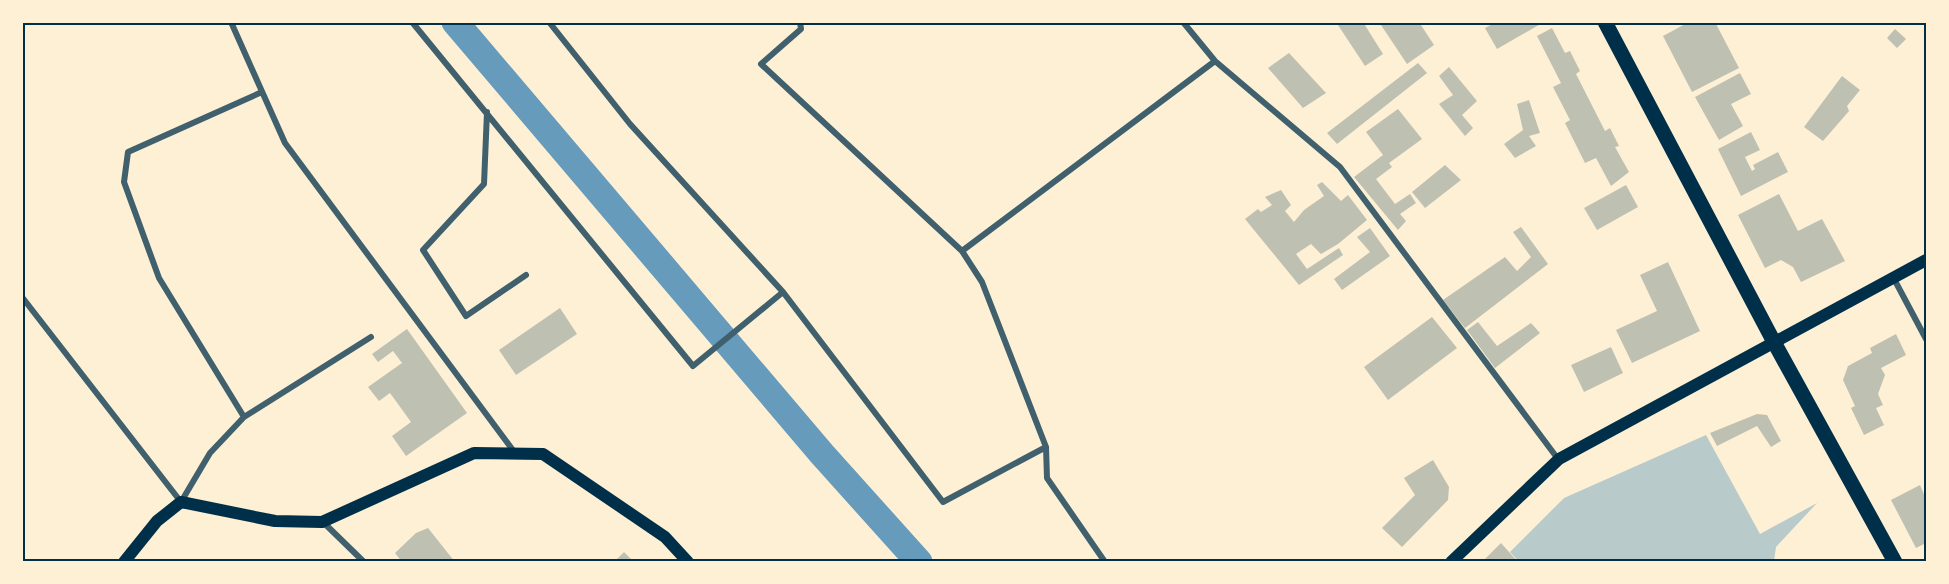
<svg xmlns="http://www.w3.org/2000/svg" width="1949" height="584" font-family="'PT Sans Narrow',sans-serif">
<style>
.green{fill:#b9caca}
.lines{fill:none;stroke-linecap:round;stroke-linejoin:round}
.river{stroke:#669bbc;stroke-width:27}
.building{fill:#bec0b2}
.minor{stroke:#3f606c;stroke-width:6}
.secondary{stroke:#003049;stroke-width:12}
.primary{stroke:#003049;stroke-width:15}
.neatline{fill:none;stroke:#003049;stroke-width:2}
</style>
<rect width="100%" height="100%" fill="#fdf0d5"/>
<!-- green -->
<path class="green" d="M1706,435l54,99 57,-31 -41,44 -2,14 -255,1 -9,-10 54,-54z"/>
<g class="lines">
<!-- river -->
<path class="river" d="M455,22l367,432 97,108"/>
</g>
<!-- building -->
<path class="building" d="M1336,22h27l20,32 -18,12z
M1379,22h40l15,23 -27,19z
M1496,22h48l-47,27 -12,-21z
M1689,22h26l24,46 -47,24 -29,-56z
M1552,28l13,25 5,-2 10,20 -4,3 29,57 5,-3 9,18 -4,1 14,25 -18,14 -15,-28 -11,5 -20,-40 5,-3 -17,-33 8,-4 -24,-47z
M1895,29l11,10 -9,9 -10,-10z
M1289,53l37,40 -23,15 -35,-40z
M1418,63l9,10 -90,71 -10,-11z
M1449,67l28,34 -15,14 11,13 -8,8 -26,-32 14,-9 -14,-19z
M1740,73l11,21 -20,10 12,22 -24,14 -24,-43z
M1842,76l18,14 -13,16 2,5 -26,30 -19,-14z
M1529,100l11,33 -11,3 7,10 -21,12 -11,-14 19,-14 -6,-26z
M1398,109l24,30 -33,24 3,4 -16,12 19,25 15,-10 6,9 -16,11 6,7 -8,9 -44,-53 29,-22 -17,-23z
M1751,132l9,18 -15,7 7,14 3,-2 -2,-4 25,-13 10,20 -47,24 -23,-47z
M1445,165l16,15 -36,28 -13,-16z
M1322,182l19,19 7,-6 19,25 -29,24 -17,10 -10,-10 -15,10 11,15 32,-21 4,7 -44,30 -54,-66 13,-10 3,3 11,-7 -7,-8 16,-7 10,15 -6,6 9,11 10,-12 20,-14 -7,-11z
M1626,185l12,22 -41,23 -13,-22z
M1779,194l19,37 24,-12 23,42 -44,21 -8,-15 -12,-7 -16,8 -27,-53z
M1521,227l27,37 -83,64 -22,-28 62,-43 12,14 14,-14 -18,-25z
M1370,228l20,28 -48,34 -8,-11 36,-27 -13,-15z
M1668,262l32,69 -68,32 -16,-33 41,-19 -17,-36z
M560,308l17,26 -61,41 -17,-25z
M1432,317l25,31 -69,52 -24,-33z
M1478,322l19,24 34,-23 9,10 -45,35 -28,-38z
M407,329l60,84 -61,43 -14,-20 19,-14 -21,-29 -11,8 -11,-14 34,-24 -9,-12 -15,11 -6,-8z
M1896,334l10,21 -25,13 4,7 -7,19 5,11 -7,3 8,17 -20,10 -13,-27 4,-2 -12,-26 5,-14 24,-13 -2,-5z
M1611,347l12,26 -39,19 -13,-27z
M1757,414l10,1 14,26 -10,6 -14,-21 -40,20 -7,-13z
M1433,460l16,27 -1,13 -46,47 -20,-19 33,-33 -11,-17z
M1920,485l6,14v44l-10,5 -25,-48z
M428,528l27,34h-53l-7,-9 21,-20z
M1501,543l17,19h-36z
M624,552l10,10h-20z"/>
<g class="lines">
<!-- minor -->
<path class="minor" d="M231,22l54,121 230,310
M412,22l281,344 90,-74 -153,-168 -81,-102
M800,22l1,7 -40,35 201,187 20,31 64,165 1,31 58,84
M1183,22l32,39 125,106 218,292
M487,112l-3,72 -61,66 43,66 60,-41
M962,251l253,-190
M1893,277l33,62
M783,292l160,210 103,-55
M22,297l159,205 29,-49 34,-36 127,-80
M244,417l-85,-139 -35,-96 4,-30 134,-60
M323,522l41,40"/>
<!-- secondary -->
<path class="secondary" d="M124,562l33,-41 24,-19 94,19 47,1 152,-69 69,1 122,83 23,25
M1451,562l108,-103 367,-199"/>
<!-- primary -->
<path class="primary" d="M1605,22l170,322 120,218"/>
</g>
<!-- border -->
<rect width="1949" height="584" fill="none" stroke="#fdf0d5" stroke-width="48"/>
<rect x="24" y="24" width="1901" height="536" class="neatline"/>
</svg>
